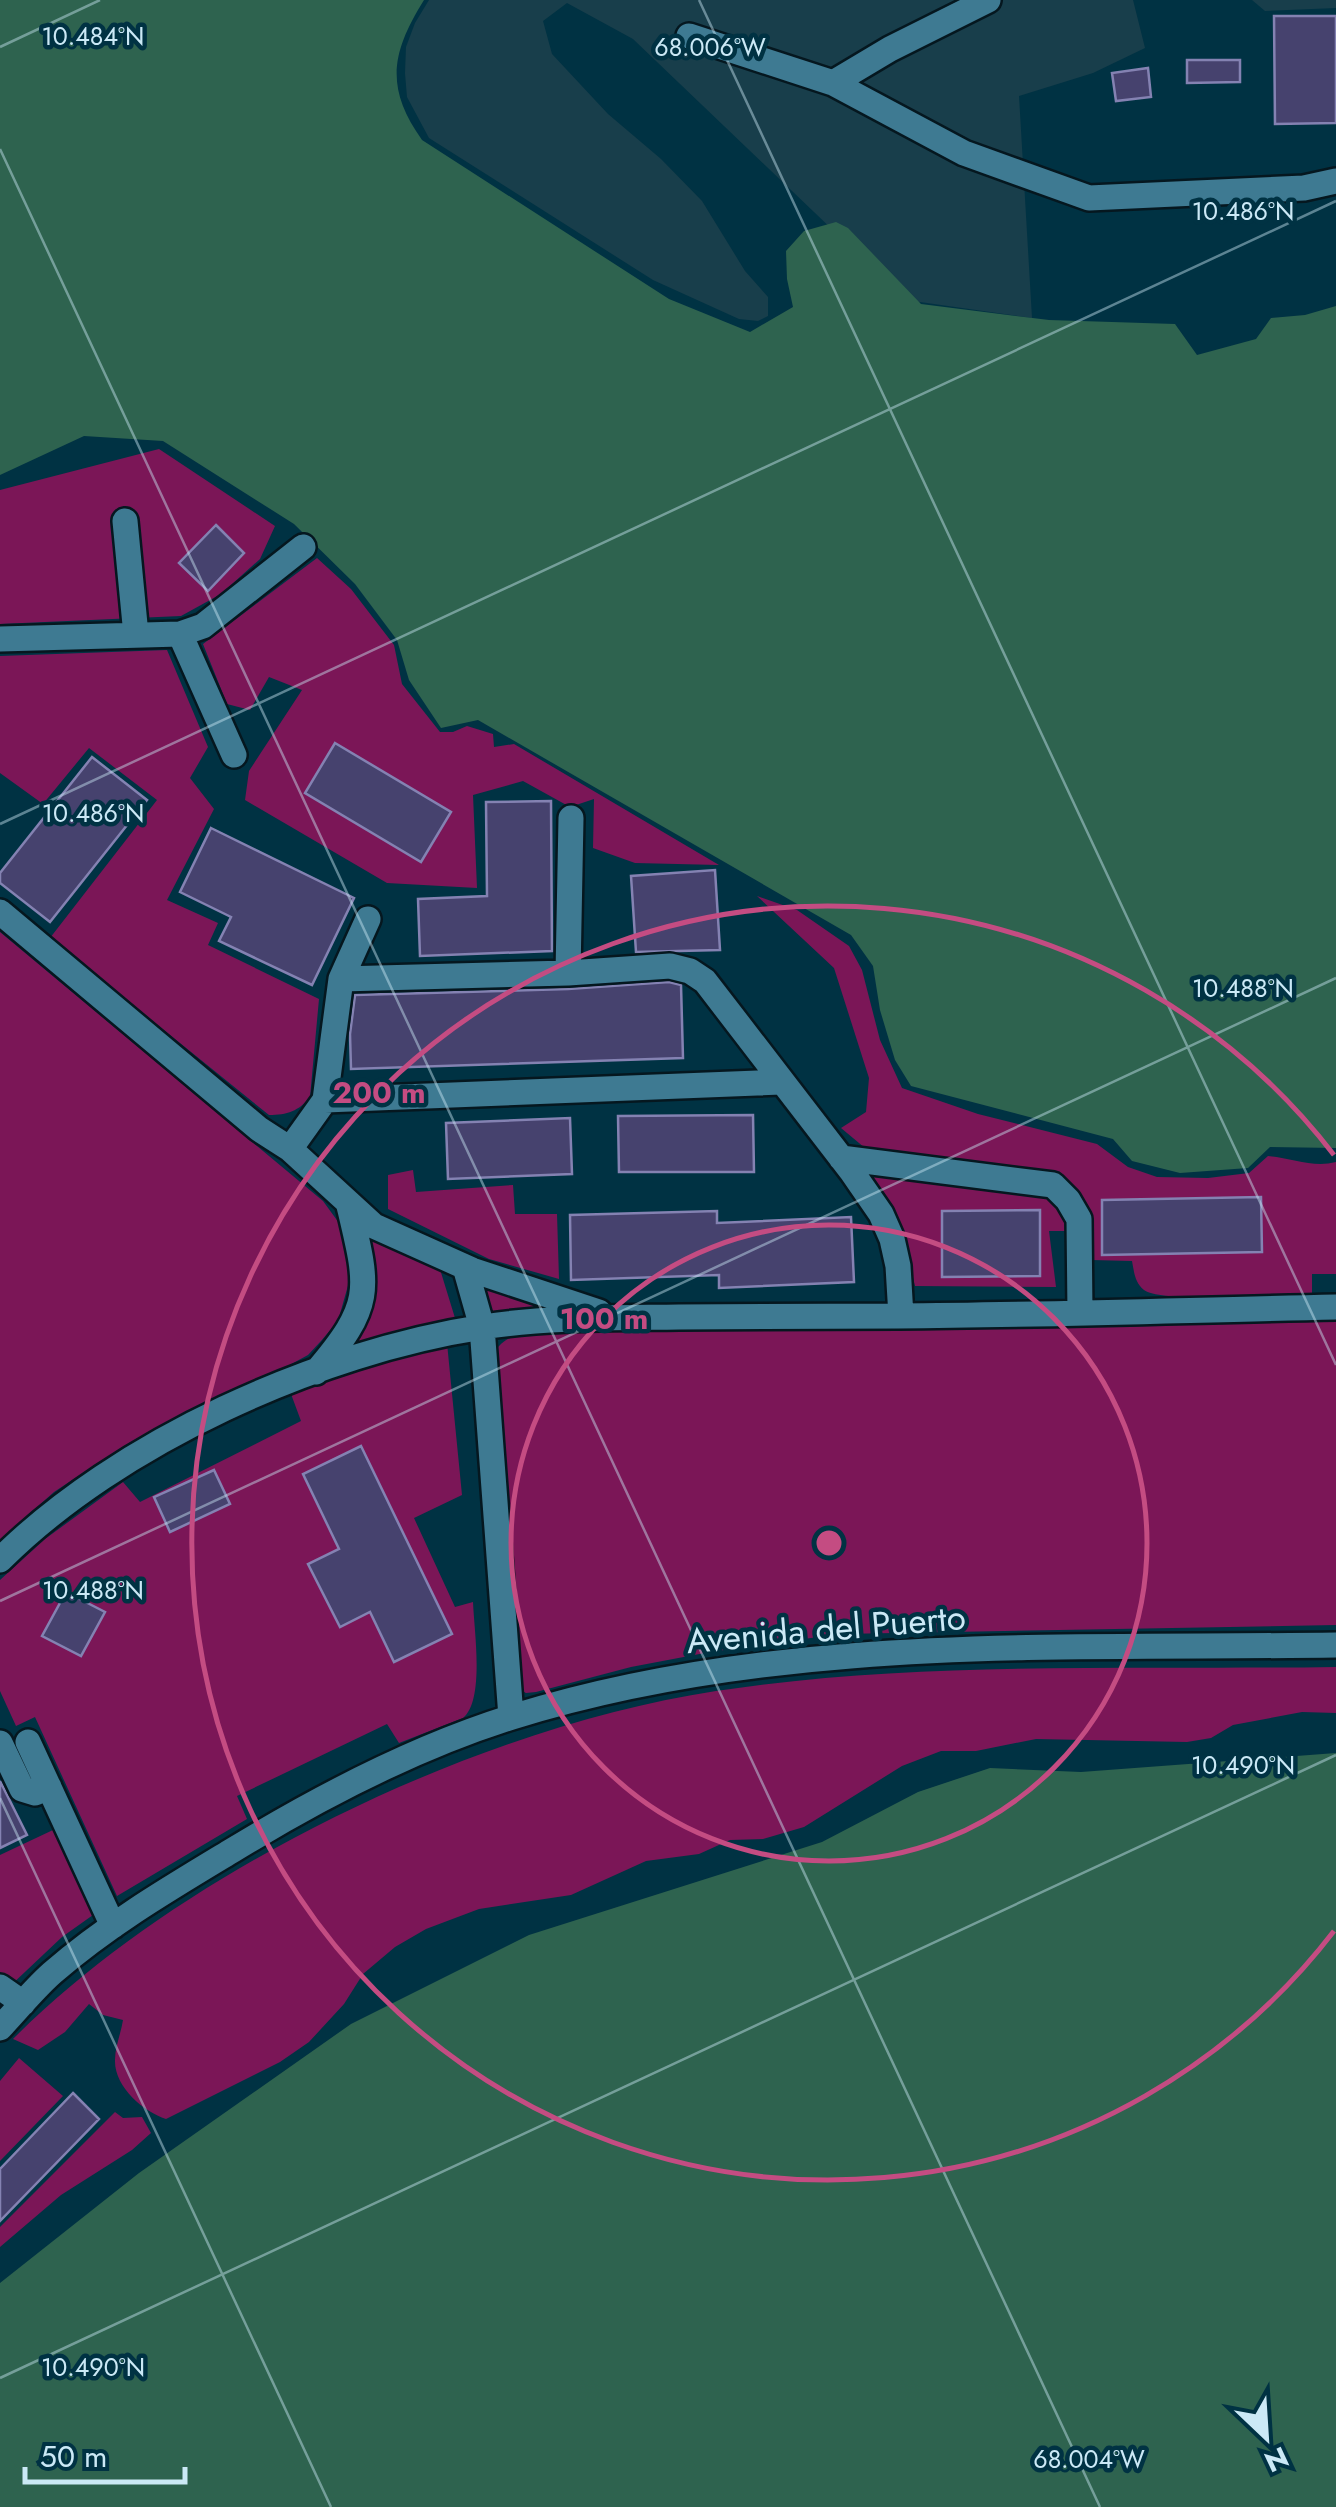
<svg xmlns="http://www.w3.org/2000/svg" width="1336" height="2507" font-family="Jost,sans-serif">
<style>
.built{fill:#183e4b}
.green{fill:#7b1657}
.water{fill:#2e634f}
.building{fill:#46426e;stroke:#8482b2;stroke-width:2.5}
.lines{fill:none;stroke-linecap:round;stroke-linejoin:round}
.minor-casing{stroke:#05171f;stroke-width:30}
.minor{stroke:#3e7a92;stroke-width:25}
.ticks{fill:none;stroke:#cbe9f6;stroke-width:2.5;stroke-opacity:0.45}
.ring{fill:none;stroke:#c44c82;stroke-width:5}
.labels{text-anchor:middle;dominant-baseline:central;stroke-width:9;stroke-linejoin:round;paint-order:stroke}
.street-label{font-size:35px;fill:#cbe9f6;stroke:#003243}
.ticks-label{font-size:25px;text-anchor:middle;fill:#cbe9f6;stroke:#003243;stroke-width:9;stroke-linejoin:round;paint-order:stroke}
.centre{fill:#c44c82;stroke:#003243;stroke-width:5}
.ring-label{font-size:30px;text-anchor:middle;font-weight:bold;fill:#c44c82;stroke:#003243;stroke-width:9;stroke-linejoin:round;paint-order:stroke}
</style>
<rect width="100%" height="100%" fill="#003243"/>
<!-- built -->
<path class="built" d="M429,0h704l12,48 -52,25 -74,23 13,222 -126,-18 -273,-261 -66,-36 -24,18 9,33 56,60 53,45 41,42 43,70 23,26v19l-10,5 -19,-2 -86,-39 -224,-142 -22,-41 -2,-24 1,-26 9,-24z
M1252,0h84v8l-71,3z"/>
<!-- green -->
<path class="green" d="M159,449l116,77 -15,33 -39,35 -40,22 -181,8v-134z
M317,558l34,31 43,56 8,39 38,48h13l14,-6 26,8 1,13 20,-3 205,121 -84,-2 -42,-15 1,-49 -24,8 -47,-26 -50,14 4,93 -90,-5 -142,-83 4,-29 53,-81 -33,-13 -19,33 -23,-6 -24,-60z
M167,650l41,97 -18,31 24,31 -47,91 51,23 -10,22 111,54 -9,98c-11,14 -23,18 -41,18l-219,-177 107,-138 -68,-52 -46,56 -43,-31v-117z
M757,896l40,14 52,36 13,24 18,70 22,48 76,26 119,30 31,23 29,10 51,1 41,-5 19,-17c24,2 45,12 68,6v112h-24v19c-30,1 -149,11 -168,-3 -9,-7 -10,-18 -12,-29l-41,-1 -29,-78 -197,-34 -24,-20 25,-16 3,-34 -35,-110z
M0,932l323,269 16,22 12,26v26l-13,46 -17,20 -13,14 -24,13 -76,33 -84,45 -70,46 -54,48z
M413,1170l3,22 97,-7 2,29h42l2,65 -70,-20 -101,-50v-34z
M869,1172l180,22 13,15 9,22h-22l7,56 -141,-1 -17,-69z
M381,1238l44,25 14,3 16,52 -111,33c36,-35 36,-61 23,-108z
M473,1287l36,7 41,14 -69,9z
M1336,1320v305l-496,9 -130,18 -79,15 -95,25 -10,1 -11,-6 -27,-324c14,-27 24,-28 53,-30z
M447,1343l15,152 -48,23 41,89 18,-5c1,28 12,98 -10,116l-64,25 -12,-19 -150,72 10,23 -130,77 -82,-179 -19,9 -16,-35v-111l45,-41 78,-57 17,20 161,-81 -10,-27 58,-23z
M1336,1667v46l-34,-1 -69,13 -22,13 -24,4 -151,-3 -60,12h-35l-39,15 -98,61 -41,12 -33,1 -31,14 -53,7 -75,34 -92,14 -53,20 -31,18 -32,27 -19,30 -35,38 -29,20 -114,57c-22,-7 -52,-32 -51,-59 0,-13 6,-27 8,-40l-20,-5 -14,-11 -24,28 -27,18 -25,-11c169,-170 467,-312 703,-348 201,-31 417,-21 620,-24z
M53,1830l40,85 -31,22 -54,51 -8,-14v-119z
M19,2058l44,38 -63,65v-80z
M115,2112l8,6 19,-1 9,16 -19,17 -71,45 -61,52v-20z"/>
<!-- water -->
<path class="water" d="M0,0h424c-33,53 -39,88 -2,140l247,159 81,33 43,-25 -6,-28 -1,-28 18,-20 32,-9 12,6 73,76 128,16 126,4 22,31 59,-16 15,-21 34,-3 31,-9v842l-66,-1 -22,21 -68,5 -48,-12 -19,-22 -202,-53 -16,-26 -15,-50 -7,-44 -22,-31 -373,-215 -37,8 -32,-48 -12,-40 -42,-56 -61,-60 -131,-83 -79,-5 -84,39z
M1336,1753v754h-1336v-224l139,-110 212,-149 178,-89 293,-93 96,-50 72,-24 91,4z"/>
<!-- building -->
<path class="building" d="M1274,16h62v107l-61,1z
M1187,60h53v22l-53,1z
M1148,68l3,29 -35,4 -4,-28z
M216,525l28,28 -36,38 -29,-28z
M335,743l116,69 -30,50 -116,-69z
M92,757l55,43 -97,122 -50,-39v-10z
M551,801l1,150 -132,5 -2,-57 69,-3 -1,-94z
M211,828l143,70 -42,87 -93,-44 12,-24 -51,-25z
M715,870l5,80 -84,2 -5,-76z
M669,982l12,3 2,73 -332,11 -1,-35 5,-39 213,-6z
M753,1115l1,57h-135l-1,-56z
M570,1118l2,56 -124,5 -2,-56z
M1261,1197l1,55 -160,3v-55z
M1040,1210v66l-98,1v-66z
M717,1211v12l134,-6 3,65 -135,6v-13l-148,5 -1,-65z
M361,1446l91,188 -58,28 -24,-50 -30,15 -32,-63 31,-15 -36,-75z
M214,1470l16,34 -60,28 -16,-35z
M66,1592l39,20 -24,44 -39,-20z
M0,1781l27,54 -27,13z
M73,2093l26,26 -99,102v-52z"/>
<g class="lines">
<defs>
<path id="minor" d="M689,36l144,47 131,70 125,45 215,-10 32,-7
M833,83l57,-34 98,-49
M125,521l11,114
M180,634l54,121
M0,639l180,-5 23,-8 100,-79
M0,912l259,217 31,20 84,77 98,44 127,42
M568,973l3,-155
M341,979l227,-6 102,-7 20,5 15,10 147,191 29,42 11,25 6,27 3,50
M325,1100l16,-121 27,-60
M290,1149l35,-49 456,-18
M841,1158l212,27 15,15 11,19 1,94
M465,1267l17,60 29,390
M316,1372c58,-68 53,-82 33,-166
M0,1560c118,-118 319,-208 483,-233 65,-10 131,-9 196,-10 73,0 146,0 219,-1 146,-1 292,-6 438,-9
M28,1742l85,184
M0,1743l22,46 13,4 14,-6
M0,1987l23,16
M0,2028c17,-18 33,-38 52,-55 55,-48 118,-85 181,-123 85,-52 183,-103 279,-133 266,-83 549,-68 824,-72"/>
</defs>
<!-- minor casing -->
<use href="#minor" class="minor-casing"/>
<!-- minor -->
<use href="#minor" class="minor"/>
</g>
<!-- ticks -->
<path class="ticks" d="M699,0l637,1365M0,47l100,-47M0,149l1100,2358M0,824l1336,-623M0,1601l1336,-623M0,1798l331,709M0,2378l1336,-623"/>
<!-- distance rings -->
<g class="ring">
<circle cx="829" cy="1543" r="318"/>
<path d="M1334 1931A637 637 0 1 1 1334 1155"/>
</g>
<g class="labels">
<!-- street labels -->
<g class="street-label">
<text transform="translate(826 1629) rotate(-5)">Avenida del Puerto</text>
</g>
</g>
<g class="ticks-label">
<text x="93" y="45">10.484°N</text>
<text x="710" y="56">68.006°W</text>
<text x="1243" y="220">10.486°N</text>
<text x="93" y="822">10.486°N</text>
<text x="1243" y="997">10.488°N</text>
<text x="93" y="1599">10.488°N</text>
<text x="1243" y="1774">10.490°N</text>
<text x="93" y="2376">10.490°N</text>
<text x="1089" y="2468">68.004°W</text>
</g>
<circle cx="829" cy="1543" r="15" class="centre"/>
<g class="ring-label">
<text x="379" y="1103">200 m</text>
<text x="604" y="1329">100 m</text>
</g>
<!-- north arrow -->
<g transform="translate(1266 2437) rotate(155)" stroke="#003243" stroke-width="8" paint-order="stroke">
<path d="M0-8L18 38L0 25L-18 38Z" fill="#cbe9f6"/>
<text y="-15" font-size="28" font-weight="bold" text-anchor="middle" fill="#cbe9f6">N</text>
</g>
<!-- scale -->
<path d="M25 2467v15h160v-15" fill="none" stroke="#cbe9f6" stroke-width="5"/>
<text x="40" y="2467" font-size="30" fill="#cbe9f6" stroke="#003243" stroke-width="8" paint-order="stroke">50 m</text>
</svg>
